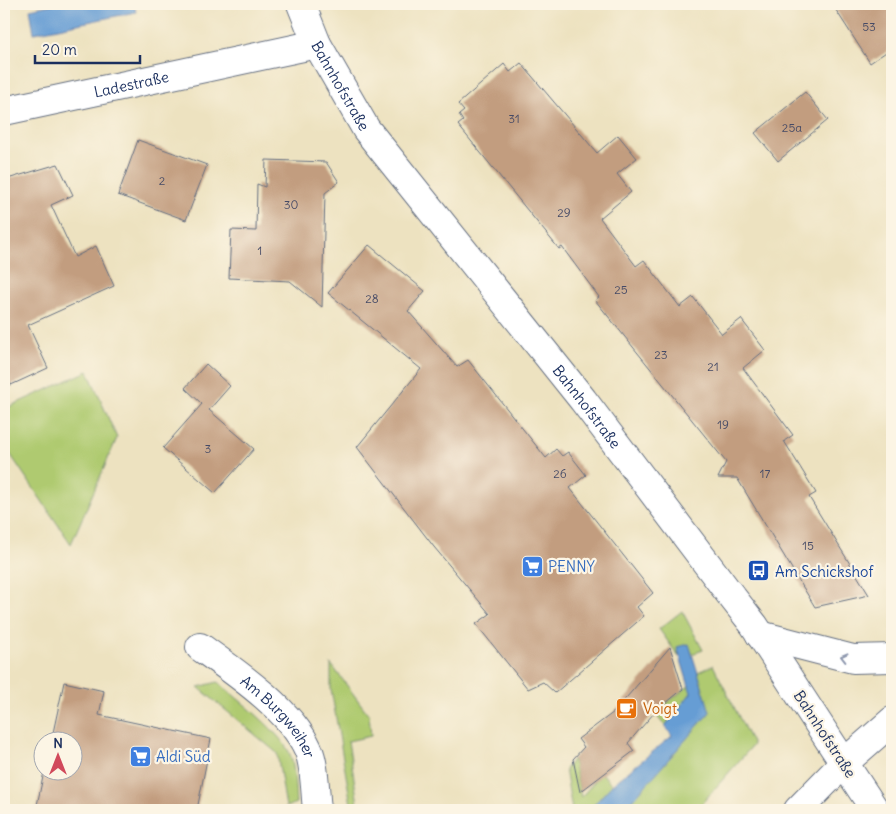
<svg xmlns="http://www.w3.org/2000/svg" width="896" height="814" font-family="Delius,sans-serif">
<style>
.green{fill:#afca70;stroke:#657c67}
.water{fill:#669dd4;stroke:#406699}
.building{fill:#c29d7f}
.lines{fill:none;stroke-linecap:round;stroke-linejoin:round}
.street-casing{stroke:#646e80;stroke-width:30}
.secondary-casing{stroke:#646e80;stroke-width:30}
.primary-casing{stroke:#646e80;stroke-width:30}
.street{stroke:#fff;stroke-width:28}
.secondary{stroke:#fff;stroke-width:28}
.primary{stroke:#fff;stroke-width:28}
.oneway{stroke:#8d97ae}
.labels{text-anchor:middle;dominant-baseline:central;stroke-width:4.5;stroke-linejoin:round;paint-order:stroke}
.number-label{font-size:12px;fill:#454a66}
.street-label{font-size:15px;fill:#1b2f5e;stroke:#fcf5e5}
.shop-label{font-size:15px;fill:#366cbe;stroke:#fcf5e5;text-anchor:start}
.transit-label{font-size:15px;fill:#164399;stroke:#fcf5e5;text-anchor:start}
.food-label{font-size:15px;fill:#c56008;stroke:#fcf5e5;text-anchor:start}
</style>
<rect width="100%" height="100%" fill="#fcf5e5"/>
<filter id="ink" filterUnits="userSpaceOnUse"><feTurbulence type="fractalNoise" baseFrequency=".02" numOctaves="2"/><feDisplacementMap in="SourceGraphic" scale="10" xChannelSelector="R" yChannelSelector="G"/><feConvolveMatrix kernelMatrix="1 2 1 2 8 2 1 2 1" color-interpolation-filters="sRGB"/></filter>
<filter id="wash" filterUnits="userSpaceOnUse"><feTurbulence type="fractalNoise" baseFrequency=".0096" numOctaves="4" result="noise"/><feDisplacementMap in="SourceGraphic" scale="20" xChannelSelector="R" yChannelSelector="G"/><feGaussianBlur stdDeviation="1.12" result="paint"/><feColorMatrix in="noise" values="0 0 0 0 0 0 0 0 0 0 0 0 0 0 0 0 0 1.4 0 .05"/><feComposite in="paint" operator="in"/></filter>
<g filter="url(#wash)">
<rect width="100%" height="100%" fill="#ede2c0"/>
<!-- green -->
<path class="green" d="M88,371l29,67 -46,106 -67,-99v-36z
M682,611l21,39 -11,4 -4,-10 -11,3 2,10 -20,-28z
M331,664l38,51 2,21 -23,5 11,69h-7l-21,-121z
M713,665l40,80 -56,64c-6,-1 -13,-2 -20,-2 -10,-1 -13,7 -22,-1l-4,4h-27l86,-98 -12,-40z
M218,682c18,16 67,53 73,75 4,14 4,31 5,46l-10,4 -9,-54 -79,-66z
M690,685l1,8 -26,33 -11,-13z
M573,759l8,38 21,-24 10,12 -23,25h-17l-7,-41z"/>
<!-- water -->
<path class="water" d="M54,4h80l2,8 -102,21 -4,-24z
M689,644l21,68 -86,98h-35l23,-25 60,-49 -7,-10 26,-33 -14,-46z"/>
<g id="blocks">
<!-- building -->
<path class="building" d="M832,4h60v44l-22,15z
M521,63l76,90 21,-18 19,23 -20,16 14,18 -31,26 36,48 8,-6 36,47 13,-10 29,37 19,-15 24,31 -22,18 50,67 -9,6 32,52 -7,4 60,98 -54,12 -78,-129h-19l8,-16 -131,-162 4,-3 -37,-50 -3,2 -101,-124 5,-4 -4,-6 5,-4 -6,-7 46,-40 6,8z
M805,92l23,28 -50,41 -23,-28z
M138,140l69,25 -21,55 -68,-25z
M266,160l60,2 13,20 -14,11 -3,114 -32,-26 -61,-3 2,-48 25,1 1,-47 8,3z
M58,164l15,31 -22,10 24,52 21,-11 18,40 -86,39 20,43 -37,17 -7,-15v-190z
M369,245l56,46 -17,20 49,56 11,-7 78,98 10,-9 6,7 6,-4 18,23 -16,13 83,105 -16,14 7,9 -89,77 -12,-11 -15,7 -52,-65 14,-10 -56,-67 -77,-100 64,-78 -93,-76z
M206,364l24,22 -21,24 45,39 -39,44 -52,-45 39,-44 -17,-16z
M670,647l13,42 -29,24 -26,30 6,8 -54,41 -7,-33 11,-12 -6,-8 36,-27z
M64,682l40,9 -5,24 112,24 -14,71h-161l8,-38h28v-30h-21z"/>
</g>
</g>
<g filter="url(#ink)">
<use href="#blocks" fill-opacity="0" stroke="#646e80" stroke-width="1"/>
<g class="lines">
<defs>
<g id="street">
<path id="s1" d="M4,111l313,-67"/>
<path id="s2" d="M200,647c35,25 90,62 108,102 7,15 7,44 9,61"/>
<path d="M844,763l31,47"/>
</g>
<g id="secondary">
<path id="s3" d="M301,4l16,40 49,85 217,271 146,193 25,32 90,138"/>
</g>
<path id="primary" d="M760,635l93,24 39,-1
M798,810l46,-47 48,-42"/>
</defs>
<!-- street casing -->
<use href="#street" class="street-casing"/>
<!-- secondary casing -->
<use href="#secondary" class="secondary-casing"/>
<!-- primary casing -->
<use href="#primary" class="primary-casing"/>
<!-- street -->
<use href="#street" class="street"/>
<!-- secondary -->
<use href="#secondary" class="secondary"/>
<!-- primary -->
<use href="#primary" class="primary"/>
</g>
<!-- one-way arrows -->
<defs><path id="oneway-chevron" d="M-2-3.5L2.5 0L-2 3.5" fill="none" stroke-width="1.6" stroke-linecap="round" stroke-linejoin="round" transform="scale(1.25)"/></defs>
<use class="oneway" href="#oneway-chevron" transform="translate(844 657) rotate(-166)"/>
</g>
<!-- icons -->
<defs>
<symbol id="supermarket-square" viewBox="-11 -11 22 22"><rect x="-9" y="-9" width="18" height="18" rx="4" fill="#3f7fe0" stroke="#fcf5e5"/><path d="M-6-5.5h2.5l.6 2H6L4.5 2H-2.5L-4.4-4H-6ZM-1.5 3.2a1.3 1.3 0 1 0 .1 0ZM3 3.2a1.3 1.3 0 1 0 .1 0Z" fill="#fff"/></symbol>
<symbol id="bus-square" viewBox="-11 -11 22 22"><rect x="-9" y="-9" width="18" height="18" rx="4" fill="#1a4fb4" stroke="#fcf5e5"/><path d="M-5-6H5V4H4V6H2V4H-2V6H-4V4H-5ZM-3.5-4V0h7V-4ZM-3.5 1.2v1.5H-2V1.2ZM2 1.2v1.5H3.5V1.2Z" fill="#fff"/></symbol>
<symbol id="cafe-square" viewBox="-11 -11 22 22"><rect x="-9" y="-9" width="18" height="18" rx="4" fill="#e8710a" stroke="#fcf5e5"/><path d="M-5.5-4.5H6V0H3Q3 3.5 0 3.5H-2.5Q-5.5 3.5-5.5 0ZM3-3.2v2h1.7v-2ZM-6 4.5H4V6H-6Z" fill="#fff"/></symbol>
</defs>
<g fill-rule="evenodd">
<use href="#supermarket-square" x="520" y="554" width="25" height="25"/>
<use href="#bus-square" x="746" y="558" width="25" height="25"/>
<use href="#cafe-square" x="614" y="696" width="25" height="25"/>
<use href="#supermarket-square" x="128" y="744" width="25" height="25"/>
</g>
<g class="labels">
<!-- number labels -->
<g class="number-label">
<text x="869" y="26">53</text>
<text x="514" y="118">31</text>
<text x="792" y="127">25a</text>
<text x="162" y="180">2</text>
<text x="291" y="204">30</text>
<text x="564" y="212">29</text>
<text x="260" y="250">1</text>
<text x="621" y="289">25</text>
<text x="372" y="298">28</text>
<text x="661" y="354">23</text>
<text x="713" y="366">21</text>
<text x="723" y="424">19</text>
<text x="208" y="448">3</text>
<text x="560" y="473">26</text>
<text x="765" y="473">17</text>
<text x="808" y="545">15</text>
</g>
<!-- street labels -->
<g class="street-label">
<text stroke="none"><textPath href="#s1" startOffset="130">Ladestraße</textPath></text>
<text stroke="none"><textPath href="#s3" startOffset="91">Bahnhofstraße</textPath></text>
<text stroke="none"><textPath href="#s3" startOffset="496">Bahnhofstraße</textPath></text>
<text stroke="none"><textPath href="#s2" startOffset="106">Am Burgweiher</textPath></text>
<text transform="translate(825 734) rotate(57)">Bahnhofstraße</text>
</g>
<!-- shop labels -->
<g class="shop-label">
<text x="548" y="566">PENNY</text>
<text x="156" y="756">Aldi Süd</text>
</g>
<!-- transit labels -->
<g class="transit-label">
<text x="775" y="571">Am Schickshof</text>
</g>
<!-- food labels -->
<g class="food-label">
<text x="643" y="708">Voigt</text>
</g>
</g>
<!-- margin -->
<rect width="896" height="814" fill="none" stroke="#fcf5e5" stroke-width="20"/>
<!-- north arrow -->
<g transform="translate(58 756)"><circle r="24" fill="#fcf5e5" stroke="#a2a6af"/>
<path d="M0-4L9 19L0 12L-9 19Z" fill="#d1495b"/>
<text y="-8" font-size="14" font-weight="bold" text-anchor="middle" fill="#1b2f5e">N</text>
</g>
<!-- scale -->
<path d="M35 55v8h105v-8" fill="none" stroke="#1b2f5e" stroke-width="2.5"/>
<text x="42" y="55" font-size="15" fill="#1b2f5e" stroke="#fcf5e5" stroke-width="4" paint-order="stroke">20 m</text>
</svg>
